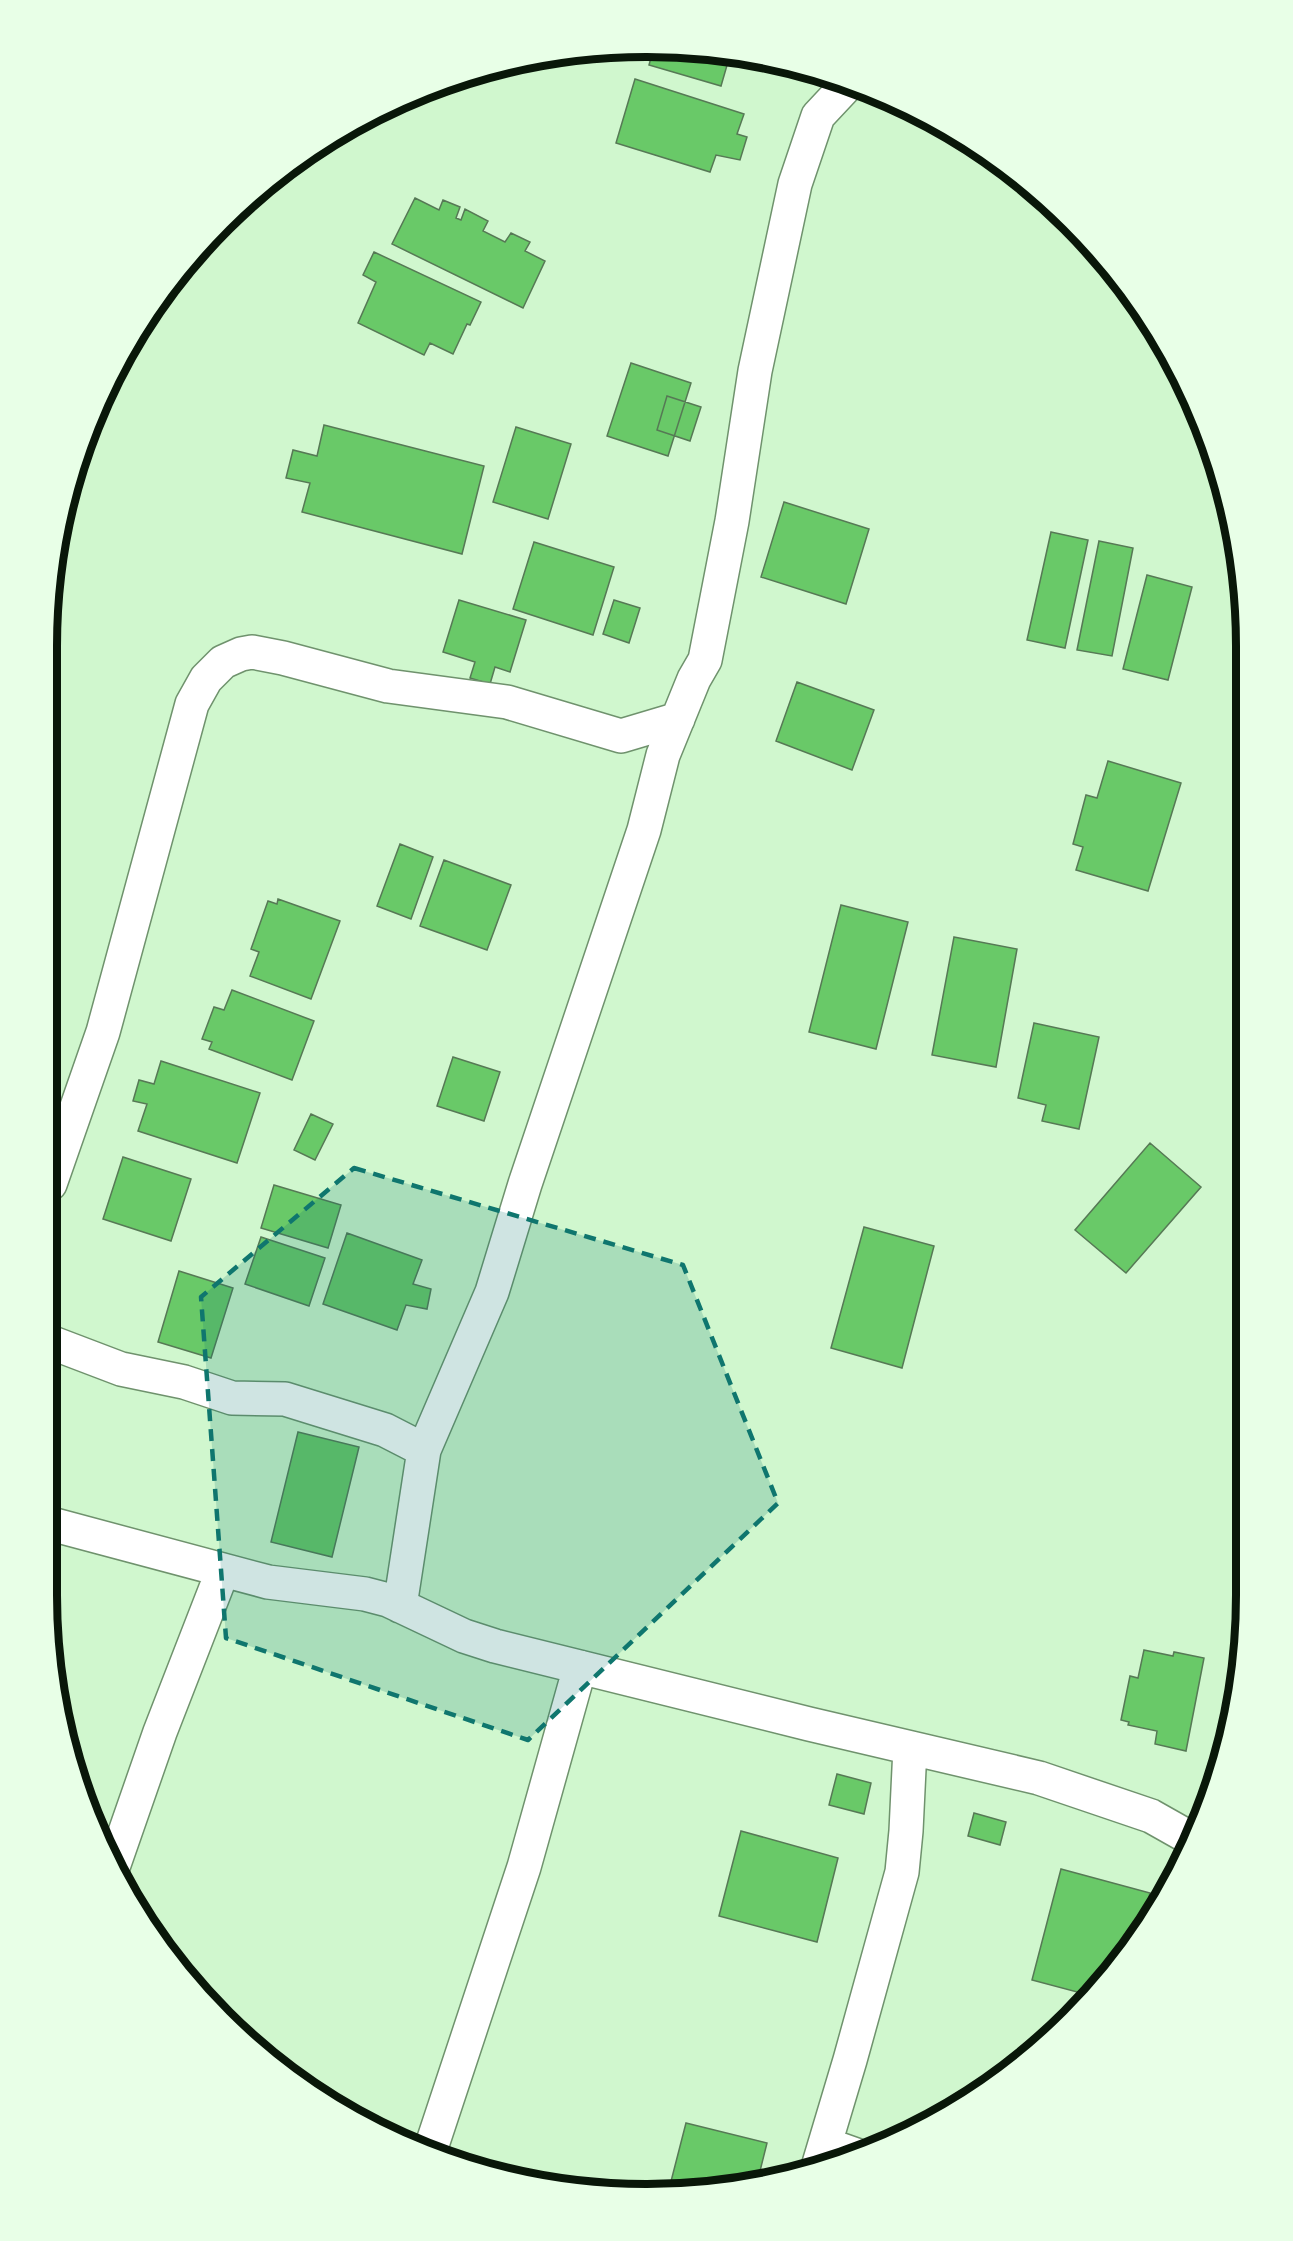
<svg xmlns="http://www.w3.org/2000/svg" width="1293" height="2241" font-family="Merriweather,serif">
<style>
.building{fill:#69c968;stroke:#567955;stroke-width:1.5}
.lines{fill:none;stroke-linecap:round;stroke-linejoin:round}
.minor-casing{stroke:#6f926d;stroke-width:36}
.minor{stroke:#fff;stroke-width:33}
.marked{fill:#0f766e;fill-opacity:0.2;stroke:#0f766e;stroke-width:4.5;stroke-dasharray:12 8;stroke-linejoin:round}
.rim{fill:none;stroke:#091709;stroke-width:8}
</style>
<rect width="100%" height="100%" fill="#d0f7ce"/>
<!-- building -->
<path class="building" d="M654,47l76,8 -9,31 -72,-21z
M635,79l109,35 -7,20 10,3 -7,23 -24,-5 -6,17 -94,-29z
M415,198l24,12 4,-10 17,7 -4,11 5,2 4,-11 23,12 -5,10 22,11 6,-9 19,9 -5,9 20,10 -22,47 -131,-64z
M374,252l107,50 -11,23 -3,-1 -14,30 -23,-11 -6,12 -66,-32 18,-41 -13,-7z
M631,363l60,20 -23,73 -61,-20z
M667,396l34,11 -11,34 -33,-11z
M324,425l160,41 -22,88 -160,-42 8,-29 -24,-5 7,-28 24,6z
M516,427l55,17 -23,75 -55,-17z
M784,502l85,27 -23,75 -85,-27z
M1051,532l37,8 -23,108 -38,-8z
M1099,541l34,7 -21,108 -35,-6z
M534,542l80,25 -21,68 -80,-26z
M1147,575l45,12 -24,93 -45,-11z
M459,600l67,20 -16,52 -15,-5 -5,17 -20,-6 5,-16 -32,-10z
M614,600l26,8 -11,35 -26,-9z
M797,682l77,28 -22,60 -76,-29z
M1108,761l73,22 -33,108 -72,-21 7,-23 -10,-3 13,-49 11,3z
M400,844l33,13 -22,62 -34,-13z
M444,860l67,25 -24,65 -67,-24z
M278,899l62,22 -29,78 -61,-23 9,-24 -8,-3 17,-48 9,3z
M841,905l67,17 -32,127 -67,-17z
M954,937l63,12 -21,118 -64,-12z
M232,990l82,31 -22,59 -83,-31 3,-7 -10,-3 12,-32 10,3z
M1034,1023l65,14 -20,92 -37,-8 4,-16 -28,-7z
M453,1057l47,15 -16,49 -47,-15z
M161,1061l99,32 -23,70 -99,-32 9,-27 -14,-3 6,-21 15,4z
M311,1114l22,10 -18,36 -21,-10z
M1150,1143l51,44 -75,86 -51,-43z
M123,1157l68,22 -20,62 -68,-22z
M274,1185l67,20 -13,43 -67,-20z
M864,1227l70,19 -32,122 -71,-20z
M347,1233l75,27 -9,24 18,5 -4,20 -21,-4 -9,25 -74,-26z
M261,1237l64,21 -16,48 -64,-22z
M179,1271l54,17 -22,70 -53,-16z
M298,1432l61,15 -27,110 -61,-15z
M1144,1650l29,6 1,-4 30,6 -18,93 -31,-7 2,-13 -29,-6 1,-3 -8,-2 9,-44 8,2z
M837,1774l34,9 -7,31 -35,-9z
M974,1813l32,9 -6,23 -32,-9z
M741,1831l97,27 -21,84 -98,-26z
M1061,1869l89,24 -11,43 -47,60 -60,-16z
M686,2123l81,20 -9,36 -73,14h-17z"/>
<g class="lines">
<defs>
<path id="minor" d="M50,1184l53,-152 89,-328 14,-25 17,-17 18,-8 11,-2 31,6 105,28 119,16 114,34 57,-17
M50,1342l71,27 63,13 48,16 53,1 100,31 39,20
M51,1524l217,58 97,12 23,6 76,36 31,10 314,78 230,54 112,38 39,22
M400,1606l24,-156 68,-158 33,-108 119,-354 19,-75 31,-76 11,-19 27,-139 23,-150 40,-187 23,-68 30,-32
M113,1867l47,-135 63,-162
M825,2144l31,11
M430,2151l94,-284 56,-200
M818,2167l32,-107 52,-188 4,-41 4,-83"/>
</defs>
<!-- minor casing -->
<use href="#minor" class="minor-casing"/>
<!-- minor -->
<use href="#minor" class="minor"/>
</g>
<!-- marked area -->
<path class="marked" d="M354,1168l329,97 95,238 -250,237 -302,-102 -25,-341z"/>
<!-- crop -->
<path d="M0 0H1293V2241H0ZM646 57H647A589 589 0 0 1 1236 646V1595A589 589 0 0 1 647 2184H646A589 589 0 0 1 57 1595V646A589 589 0 0 1 646 57Z" fill="#e8ffe7" fill-rule="evenodd"/>
<path class="rim" d="M646 57H647A589 589 0 0 1 1236 646V1595A589 589 0 0 1 647 2184H646A589 589 0 0 1 57 1595V646A589 589 0 0 1 646 57Z"/>
</svg>
